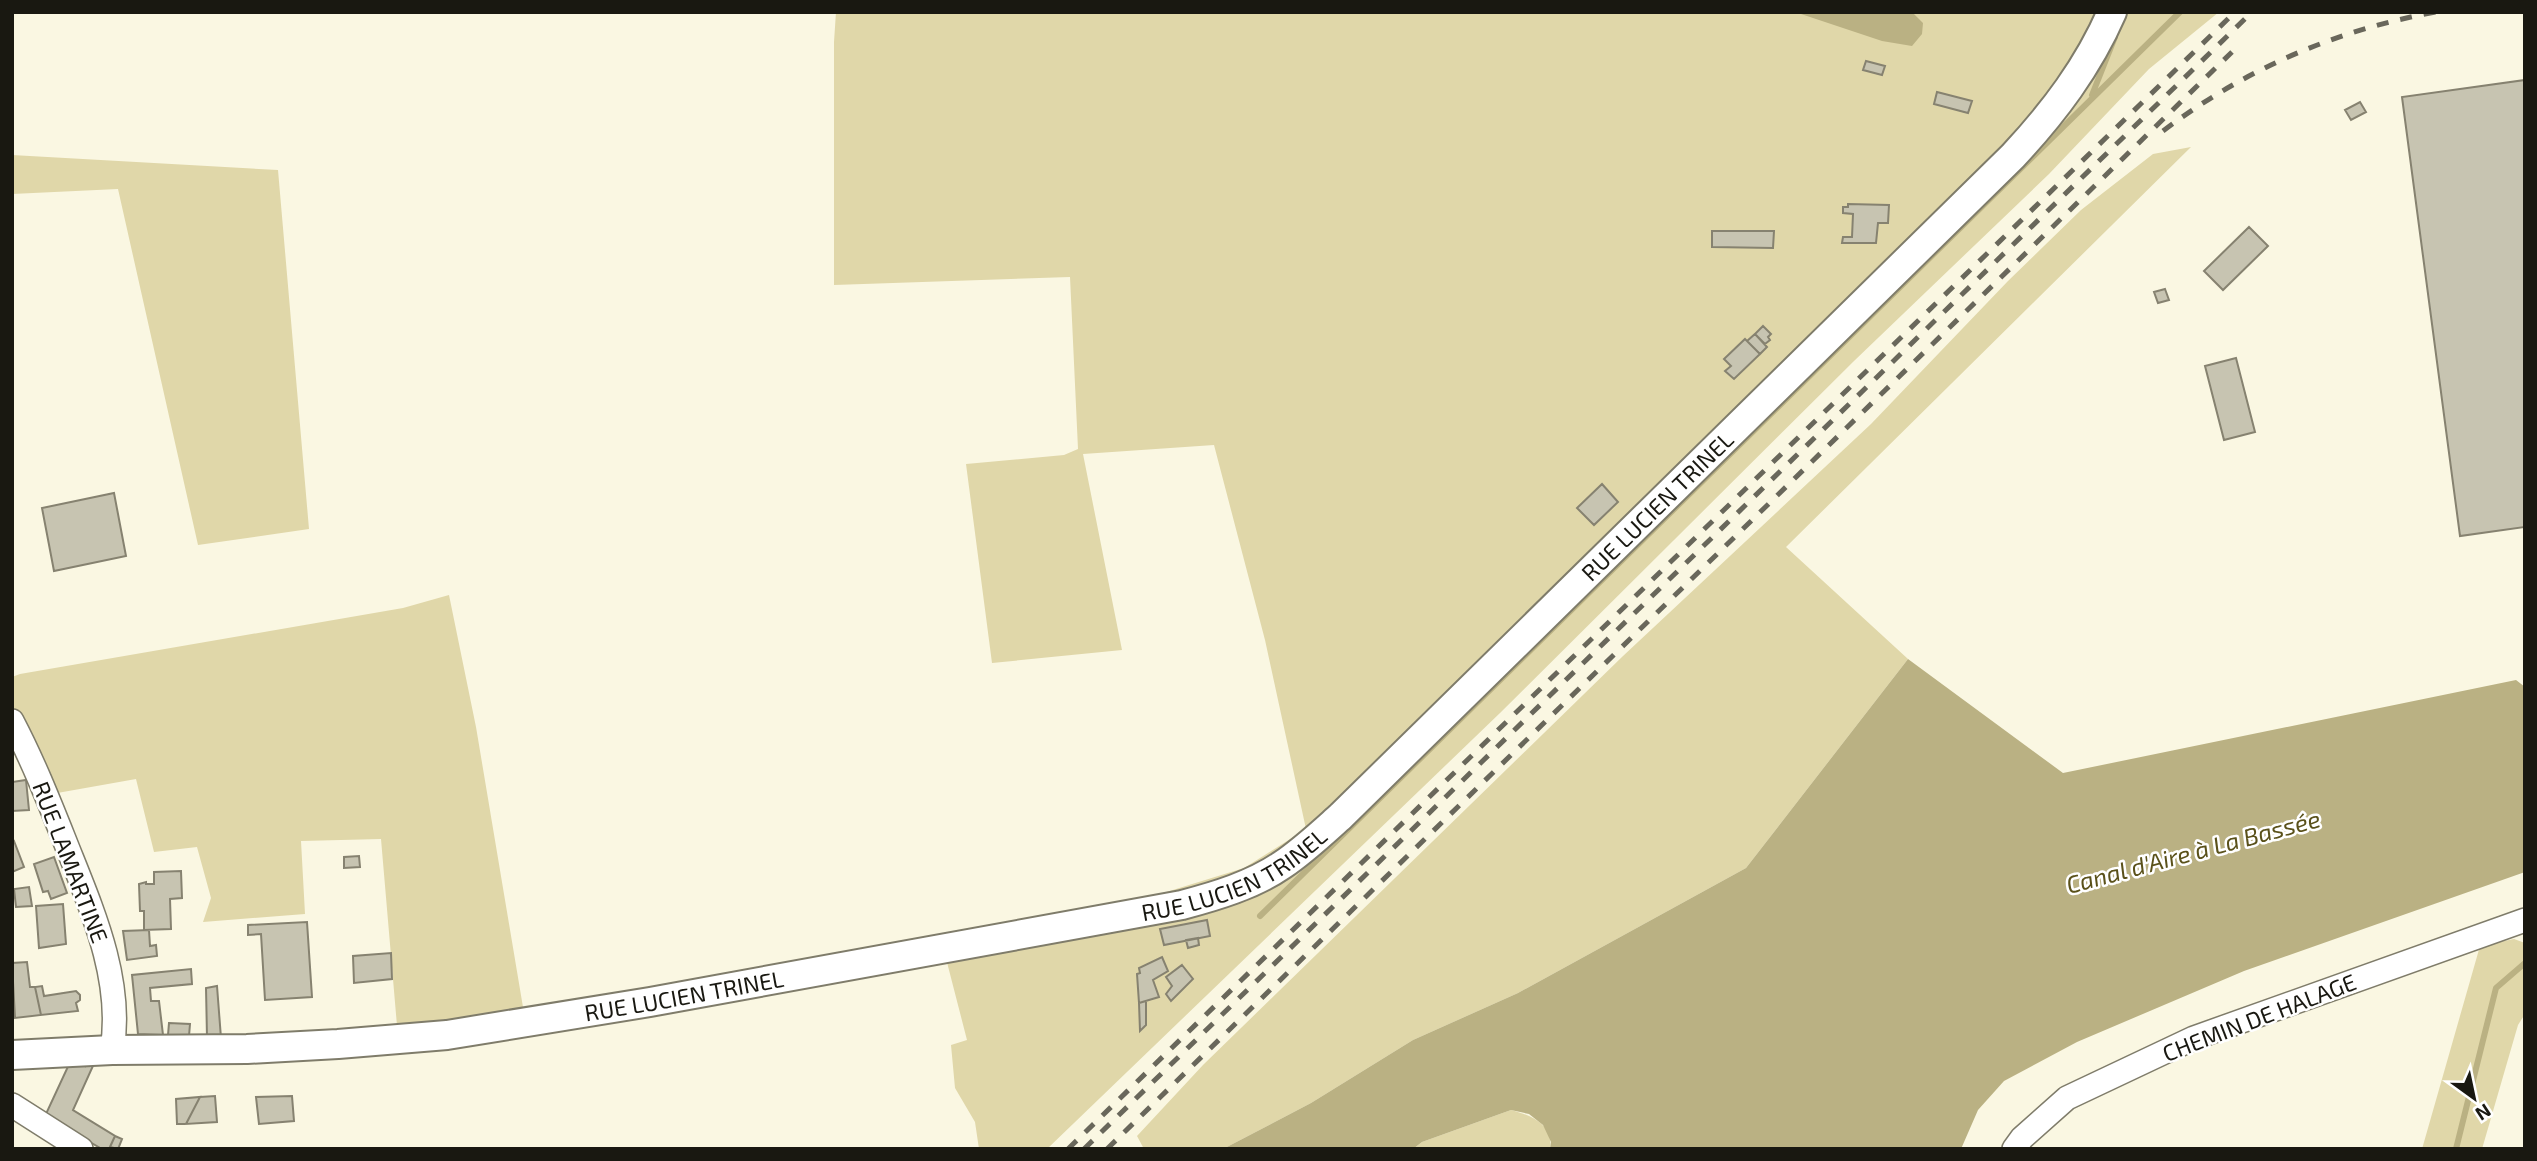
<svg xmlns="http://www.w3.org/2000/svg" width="2537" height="1161" font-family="'Exo 2',sans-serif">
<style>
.green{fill:#e0d7a9}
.water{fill:#bab183}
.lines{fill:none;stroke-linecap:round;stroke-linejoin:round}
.stream{stroke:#bab183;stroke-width:6}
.building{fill:#c7c4b1;stroke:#868270;stroke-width:2}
.minor-casing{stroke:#7f7c6a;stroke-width:26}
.tertiary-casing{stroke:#7f7c6a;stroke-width:32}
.minor{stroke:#fff;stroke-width:23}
.tertiary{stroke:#fff;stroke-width:28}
.rail{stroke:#69675b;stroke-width:5;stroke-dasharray:12 12;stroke-linecap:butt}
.labels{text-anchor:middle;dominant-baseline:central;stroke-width:5;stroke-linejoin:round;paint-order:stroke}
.street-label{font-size:23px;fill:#191811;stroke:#fff}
.water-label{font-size:24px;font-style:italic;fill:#5a511a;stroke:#fff}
</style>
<rect width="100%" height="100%" fill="#faf7e2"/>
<!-- green -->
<path class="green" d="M836,12h1383l-70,57 -100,105 -195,187 -354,352 -453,436h-68l-4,-27 -20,-34 -4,-43 16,-5 -26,-101 193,-37 110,-34 62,-39 -41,-189 -51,-195 -131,9 39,196 -130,13 -26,-199 98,-9 14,-6 -8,-172 -236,8v-243z
M2191,147l-405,400 122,112 -162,209 -228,125 -105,47 -102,63 -88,46h-79l-7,-13 66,-71 420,-409 248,-232 137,-143 73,-71 72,-56z
M12,155l266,15 31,359 -111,16 -80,-356 -106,5z
M449,595l27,132 52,310 -129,12 -18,-210 -80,2 4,73 -102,8 8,-24 -14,-51 -43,5 -18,-73 -90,16 -34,-74v-44l8,-3 383,-66z
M2514,939l11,4v71l-7,11 -36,124h-60l58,-203z
M1511,1110c19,5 43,14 39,39h-137l9,-7z"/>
<!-- water -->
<path class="water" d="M1795,12h117l11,11 -1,11 -10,12 -30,-5z
M1908,659l155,114 453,-93 9,7v185l-281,99 -167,71 -73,39 -26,29 -17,39h-411l1,-7 -8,-17 -14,-11 -18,-4 -89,32 -9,7h-190l88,-46 102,-63 105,-47 228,-125z"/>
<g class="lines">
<!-- stream -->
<path class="stream" d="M2092,95l23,-58
M1260,916l920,-904
M2456,1149l40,-161 29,-25"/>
</g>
<!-- building -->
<path class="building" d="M1866,61l19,5 -3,9 -19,-5z
M2525,80v447l-65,9 -58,-439z
M1937,92l35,9 -4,12 -34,-9z
M2360,102l6,10 -15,8 -6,-10z
M1848,204l41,1 -1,18h-10l-2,20h-34l1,-6h9l1,-23 -10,-1v-6h5z
M2249,227l19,19 -45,44 -19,-19z
M1712,231h62l-1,17 -61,-1z
M2165,289l4,11 -11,3 -4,-11z
M1763,326l8,8 -3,3 2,3 -5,4 -10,-10z
M1755,334l12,13 -7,7 -13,-13z
M1745,339l15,15 -26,25 -9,-8 6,-5 -7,-7z
M2236,358l19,74 -31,8 -19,-74z
M1602,484l16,18 -24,23 -17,-17z
M114,493l12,63 -72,15 -12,-63z
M26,780l3,30 -17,1v-29z
M14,841l10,26 -12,5v-30z
M359,856l1,11 -16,1v-11z
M54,857l13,36 -16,6 -3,-8 -5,1 -9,-28z
M181,871l1,27 -12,1 1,30 -27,1v-19h-4l-1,-27 7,-2v2h8v-12z
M29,887l3,19 -16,1 -2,-18z
M63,904l3,40 -27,4 -3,-42z
M1207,920l3,16 -46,9 -4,-16z
M307,922l5,75 -47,3 -4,-66 -13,1v-10z
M149,930l1,16 6,-1 1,11 -30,4 -4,-29z
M1198,938l1,7 -11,3 -2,-8z
M391,953l1,26 -38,4 -1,-27z
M1162,957l6,14 -15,9 6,17 -20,6 -2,-29 3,-1 -1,-5z
M27,962l3,25h5l6,28 -26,3 -3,-55z
M1182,965l11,14 -22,22 -5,-7 6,-8 -6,-9z
M191,969l1,15 -42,4 1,13h8l4,34 -25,-1 -6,-59z
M42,986l2,10 32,-5 4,4v5l-4,3 2,8 -37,4 -6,-28z
M217,986l4,52 -14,-1 -1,-49z
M1146,1001v24l-6,6 -1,-28z
M169,1023l21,1 -1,12 -21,-1z
M87,1055l10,2 -24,53 42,26 -6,13h-7l-57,-33 26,-56 14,6z
M215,1096l2,26 -31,2 14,-27z
M292,1096l2,25 -35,3 -3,-27z
M200,1097l-14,27h-9l-1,-25z
M115,1136l7,3 -4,10 -8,-2z"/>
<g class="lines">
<defs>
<path id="minor" d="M12,721c20,38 36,78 52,118 26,66 60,139 48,211
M12,1105l69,44
M2014,1149l8,-11 45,-40 127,-60 331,-118"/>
<g id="tertiary">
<path id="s1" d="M12,1055l100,-5 135,-1 91,-5 109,-9 203,-33 532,-97c34,-9 71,-20 100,-40 21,-14 40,-32 59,-49l672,-660c41,-44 75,-89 99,-144"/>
</g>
</defs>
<!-- minor casing -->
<use href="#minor" class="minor-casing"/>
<!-- tertiary casing -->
<use href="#tertiary" class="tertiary-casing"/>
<!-- minor -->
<use href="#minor" class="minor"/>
<!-- tertiary -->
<use href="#tertiary" class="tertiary"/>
<!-- rail -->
<path class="rail" d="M2163,131c82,-62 173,-101 273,-119
M1068,1149l1167,-1137
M1084,1149l1168,-1137
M1107,1149l1125,-1097"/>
</g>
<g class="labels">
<!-- street labels -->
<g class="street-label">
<text stroke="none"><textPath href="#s1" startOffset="1810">RUE LUCIEN TRINEL</textPath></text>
<text transform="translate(71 862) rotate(69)">RUE LAMARTINE</text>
<text stroke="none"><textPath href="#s1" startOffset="1242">RUE LUCIEN TRINEL</textPath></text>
<text stroke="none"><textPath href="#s1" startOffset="676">RUE LUCIEN TRINEL</textPath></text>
<text transform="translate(2259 1017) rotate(-21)">CHEMIN DE HALAGE</text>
</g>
<!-- water labels -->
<g class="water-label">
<text transform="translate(2193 851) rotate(-15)">Canal d'Aire à La Bassée</text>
</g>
</g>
<!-- border -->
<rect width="2537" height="1161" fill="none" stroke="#191811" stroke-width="28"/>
<!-- north arrow -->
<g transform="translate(2474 1098) rotate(147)" stroke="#ffffff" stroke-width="5" paint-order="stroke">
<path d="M0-5L12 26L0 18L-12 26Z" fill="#191811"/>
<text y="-10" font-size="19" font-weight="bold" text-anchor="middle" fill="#191811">N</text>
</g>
</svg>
